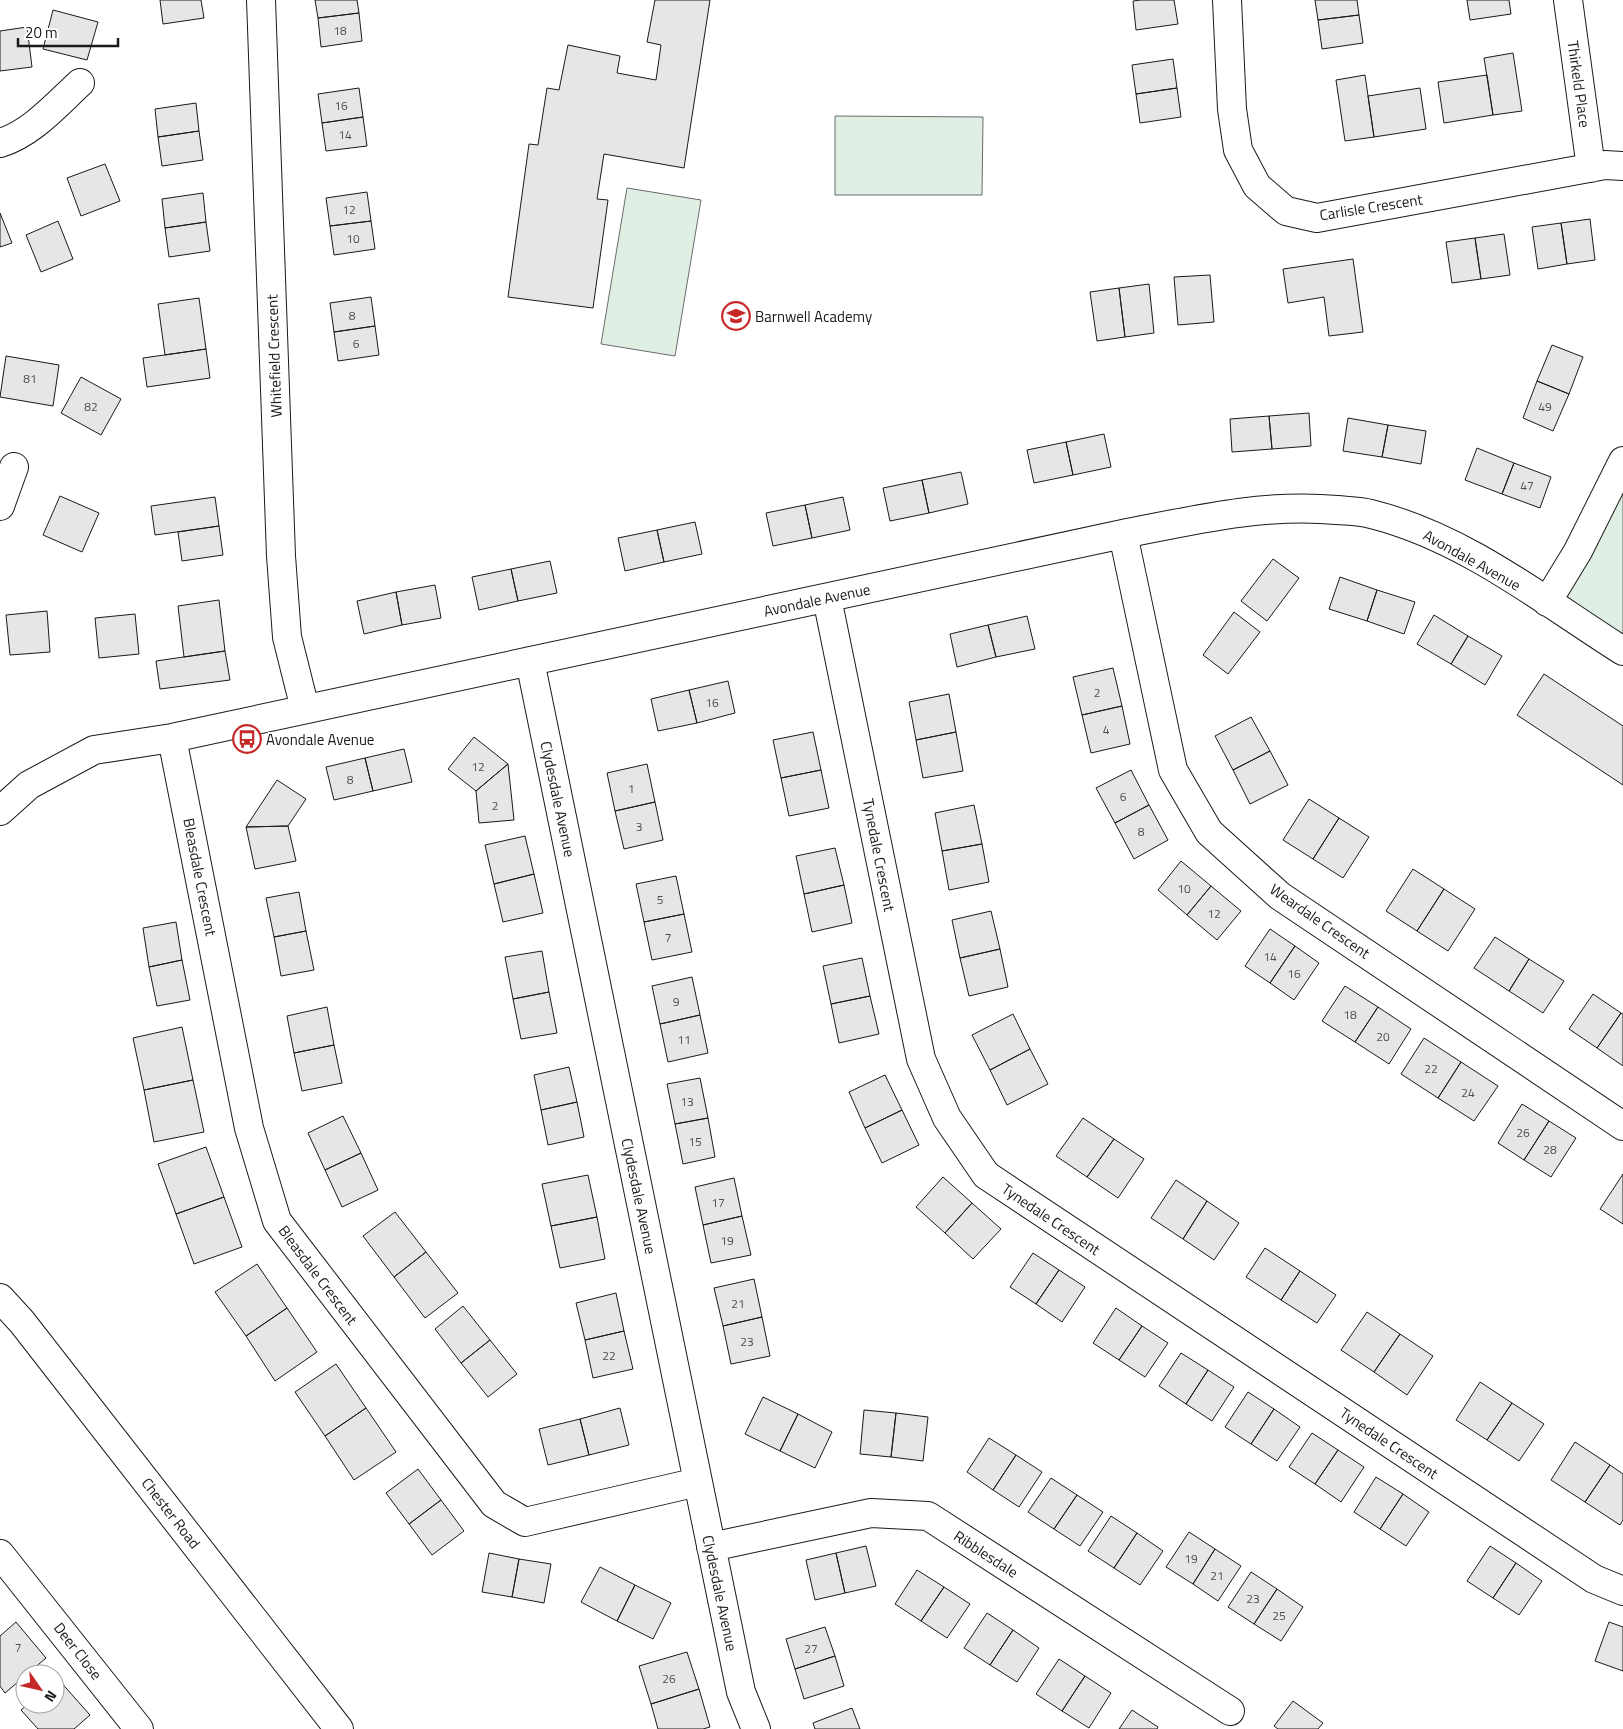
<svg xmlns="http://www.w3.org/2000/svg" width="1623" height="1729" font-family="'Titillium Web',sans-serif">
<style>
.green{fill:#e0efe3;stroke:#6a6a6a}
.building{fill:#e6e6e6;stroke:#1a1a1a}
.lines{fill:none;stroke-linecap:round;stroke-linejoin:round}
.minor-casing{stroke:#1a1a1a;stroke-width:30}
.major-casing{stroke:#1a1a1a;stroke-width:30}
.minor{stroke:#fff;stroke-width:28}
.major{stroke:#fff;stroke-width:28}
.labels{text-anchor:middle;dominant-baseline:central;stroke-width:4;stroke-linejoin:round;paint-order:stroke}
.number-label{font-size:12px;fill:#4d4d4d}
.street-label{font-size:15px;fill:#1a1a1a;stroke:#fff}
.poi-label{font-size:15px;fill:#1a1a1a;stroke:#fff;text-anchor:start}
</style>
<rect width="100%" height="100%" fill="#fff"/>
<!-- green -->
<path class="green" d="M835,116l148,1 -1,78h-147z
M627,188l74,12 -26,156 -74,-12z
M1623,461v190l-76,-49z"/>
<!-- building -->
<path class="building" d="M160,0h41l3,18 -41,6z
M315,0h42l2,13 -41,5z
M655,0h55l-26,168 -80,-14 -7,45 11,1 -15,108 -85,-11 21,-153 9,1 9,-57 12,2 9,-45 52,11 -3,17 39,7 5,-35 -14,-3z
M1141,0h33l4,24 -42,6 -3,-29z
M1315,0h42l2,15 -41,5z
M1467,0h42l2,14 -41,6z
M53,10l45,12 -11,38 -44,-11z
M359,13l3,28 -41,6 -3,-29z
M1359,15l4,28 -41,6 -4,-29z
M27,27l5,40 -32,4v-40z
M1513,53l9,58 -29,4 -9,-57z
M1173,59l4,29 -41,6 -4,-29z
M1365,75l9,62 -29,4 -9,-61z
M1487,75l6,40 -49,8 -6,-41z
M359,88l4,29 -41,6 -4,-29z
M1177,88l4,29 -41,6 -4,-29z
M1420,88l6,41 -52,8 -6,-41z
M196,103l3,28 -41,6 -3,-28z
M363,117l4,29 -41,5 -4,-28z
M199,131l4,29 -41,6 -4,-29z
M105,164l15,37 -39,15 -14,-38z
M367,192l4,29 -41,5 -4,-28z
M203,193l3,29 -41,6 -3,-29z
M0,213l12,30 -12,4z
M1590,219l5,41 -28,4 -6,-41z
M58,221l15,38 -32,13 -15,-37z
M371,221l4,28 -41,6 -4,-29z
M206,222l4,29 -41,6 -4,-29z
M1561,223l6,41 -29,5 -6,-42z
M1504,234l6,41 -29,4 -6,-41z
M1475,238l6,41 -29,4 -6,-41z
M1353,259l10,73 -34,4 -5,-39 -36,6 -5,-34z
M1210,275l4,47 -36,3 -4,-48z
M1149,284l5,49 -29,4 -6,-49z
M1119,288l6,49 -28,4 -7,-49z
M371,297l4,29 -41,6 -4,-29z
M199,298l7,51 -41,6 -7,-51z
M375,326l4,29 -41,6 -4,-29z
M1552,345l31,12 -14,37 -32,-13z
M206,349l4,29 -63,9 -4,-29z
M6,356l53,9 -6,41 -53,-9z
M81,377l40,22 -20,36 -40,-22z
M1537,381l32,13 -16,37 -30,-13z
M1309,413l2,33 -39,3 -3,-33z
M1269,416l3,33 -40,3 -2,-33z
M1348,418l40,7 -6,32 -39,-6z
M1388,425l38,6 -5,33 -39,-7z
M1104,434l7,33 -38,8 -7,-33z
M1066,442l7,33 -39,8 -7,-33z
M1477,448l37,15 -12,31 -37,-14z
M1514,463l37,14 -11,31 -38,-14z
M961,472l7,32 -39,9 -7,-33z
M922,480l7,33 -39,8 -7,-33z
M60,496l39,17 -17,39 -39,-17z
M215,497l4,29 -64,9 -4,-29z
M843,497l7,33 -38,8 -7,-33z
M805,505l7,33 -39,8 -7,-33z
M695,522l7,32 -38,8 -7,-32z
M219,526l4,29 -41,6 -4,-29z
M657,530l7,32 -39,9 -7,-33z
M1273,559l26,19 -32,43 -26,-20z
M550,561l7,32 -39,8 -7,-32z
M511,569l7,32 -39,9 -7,-33z
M1340,577l37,13 -10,31 -38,-12z
M435,585l6,33 -39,7 -6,-33z
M1377,590l38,12 -11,32 -37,-13z
M396,592l6,33 -38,9 -7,-33z
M219,600l6,51 -41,6 -6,-51z
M47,611l3,41 -40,3 -4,-40z
M1234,612l26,20 -32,42 -25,-19z
M135,614l4,40 -40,4 -4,-40z
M1434,615l34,21 -17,28 -34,-20z
M1027,616l8,33 -39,8 -8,-32z
M988,625l8,32 -39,10 -7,-33z
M1468,636l34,20 -17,29 -34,-21z
M225,651l5,29 -70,9 -4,-28z
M1113,668l9,38 -40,9 -9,-38z
M1544,674l79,52v59l-106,-70z
M728,681l7,32 -38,10 -8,-33z
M689,690l8,33 -39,8 -7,-32z
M949,694l7,38 -40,8 -7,-38z
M1122,706l8,38 -39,9 -9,-38z
M1251,717l19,34 -37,19 -18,-34z
M813,732l8,38 -40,8 -8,-38z
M956,732l7,39 -40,7 -7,-38z
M474,737l34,27 -32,27 -28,-22z
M404,749l8,33 -39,9 -8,-33z
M1270,751l18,34 -38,19 -17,-34z
M365,758l8,33 -39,9 -8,-33z
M508,764l6,56 -35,3 -3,-32z
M647,764l8,38 -40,9 -8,-38z
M821,770l8,38 -40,8 -8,-38z
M1131,770l18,35 -34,18 -19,-35z
M277,780l29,19 -18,27 -42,1z
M1309,799l30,19 -26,41 -30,-19z
M655,802l8,38 -39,9 -9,-38z
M974,805l8,39 -40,7 -7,-38z
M1149,805l19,35 -34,19 -19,-36z
M1339,818l30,19 -26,41 -30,-19z
M288,826l8,35 -41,8 -9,-42z
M525,836l9,38 -40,10 -9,-39z
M982,844l7,38 -40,8 -7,-39z
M835,848l9,37 -40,9 -8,-38z
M1181,861l30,25 -24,29 -29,-25z
M1413,869l31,20 -27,42 -31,-20z
M534,874l9,39 -40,9 -9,-38z
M676,876l8,38 -40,8 -8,-38z
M844,885l8,38 -40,9 -8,-38z
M1211,886l30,25 -24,29 -30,-25z
M1444,889l31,20 -27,42 -31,-20z
M299,892l7,39 -32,6 -8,-39z
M991,911l9,38 -40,9 -8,-38z
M684,914l8,38 -40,8 -8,-38z
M176,922l6,38 -33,7 -6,-39z
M1270,929l25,17 -25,37 -25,-17z
M306,931l8,39 -33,6 -7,-39z
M1495,937l34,22 -20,32 -35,-23z
M1295,946l24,17 -25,37 -24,-17z
M1000,949l8,38 -39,9 -9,-38z
M542,951l7,41 -36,7 -8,-42z
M862,958l8,38 -39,8 -8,-38z
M1529,959l35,22 -21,32 -34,-22z
M182,960l8,40 -33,6 -8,-39z
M692,977l8,38 -40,9 -8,-38z
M1345,986l33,21 -23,35 -33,-21z
M549,992l8,41 -36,6 -8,-40z
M1593,994l28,19 -24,35 -28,-19z
M870,996l9,38 -40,9 -8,-39z
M327,1007l7,38 -40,8 -7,-37z
M1378,1007l33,22 -22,35 -34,-22z
M1621,1013l2,1v52l-26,-18z
M1013,1014l17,35 -40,21 -18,-35z
M700,1015l8,38 -40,9 -8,-38z
M182,1027l11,53 -49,10 -11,-52z
M1424,1038l37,24 -23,36 -37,-24z
M334,1045l8,38 -40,8 -8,-38z
M1030,1049l18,35 -41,21 -17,-35z
M1461,1062l37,24 -24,35 -36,-23z
M569,1067l8,35 -36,8 -7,-35z
M885,1075l17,35 -37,18 -16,-36z
M700,1078l8,40 -33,6 -8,-40z
M193,1080l11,52 -50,10 -10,-52z
M577,1102l7,35 -36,8 -7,-35z
M1522,1104l27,17 -25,39 -26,-17z
M902,1110l17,35 -37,18 -17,-35z
M343,1116l18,37 -36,17 -17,-37z
M708,1118l7,39 -32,7 -8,-40z
M1083,1118l31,21 -27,38 -31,-21z
M1549,1121l27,17 -25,39 -27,-17z
M1114,1139l30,20 -26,39 -31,-21z
M206,1147l18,50 -48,17 -18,-50z
M361,1153l17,37 -36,17 -17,-37z
M1623,1174v50l-23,-15z
M588,1175l9,42 -46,9 -9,-42z
M943,1177l29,26 -27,30 -29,-26z
M734,1178l8,38 -39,9 -8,-38z
M1176,1180l31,21 -24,38 -32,-21z
M224,1197l18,50 -48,17 -18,-50z
M1207,1201l32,22 -25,37 -31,-21z
M972,1203l29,26 -28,30 -28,-26z
M395,1212l31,40 -32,25 -31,-41z
M742,1216l9,39 -40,8 -8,-38z
M597,1217l8,42 -45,9 -9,-42z
M1265,1248l35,23 -19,29 -35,-23z
M426,1252l32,41 -33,25 -31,-41z
M1033,1253l26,17 -23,34 -26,-17z
M257,1264l30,44 -41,28 -31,-44z
M1059,1270l26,17 -23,35 -26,-18z
M1300,1271l36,24 -19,28 -36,-23z
M754,1279l8,38 -39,9 -9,-38z
M616,1293l8,38 -39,9 -9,-37z
M463,1306l27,34 -29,23 -26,-34z
M287,1308l30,44 -42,29 -29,-45z
M1116,1308l26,18 -23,34 -26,-17z
M1367,1312l33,22 -26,38 -33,-22z
M762,1317l8,39 -39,8 -8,-38z
M1142,1326l26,17 -23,34 -26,-17z
M624,1331l9,38 -40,9 -8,-38z
M1400,1334l33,22 -26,39 -33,-23z
M490,1340l27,34 -29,23 -27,-34z
M1181,1353l27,17 -22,34 -27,-18z
M336,1364l30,44 -41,28 -30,-44z
M1208,1370l26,17 -22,34 -26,-17z
M1480,1382l32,21 -25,37 -31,-20z
M1248,1392l26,17 -23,35 -26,-17z
M763,1397l35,17 -18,37 -35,-17z
M1512,1403l32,21 -25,37 -32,-21z
M366,1408l30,44 -42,28 -29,-44z
M620,1408l9,37 -40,10 -9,-36z
M1274,1409l26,18 -23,34 -26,-17z
M864,1410l32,3 -5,44 -31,-3z
M896,1413l32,4 -5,44 -32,-4z
M798,1414l34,18 -17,36 -35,-17z
M580,1419l9,36 -41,10 -9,-36z
M1312,1433l26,17 -23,34 -26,-17z
M989,1438l27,17 -23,35 -26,-18z
M1575,1442l35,23 -25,37 -34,-22z
M1338,1450l26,17 -23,35 -26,-18z
M1016,1455l26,17 -23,35 -26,-17z
M1610,1465l13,9v46l-3,5 -35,-23z
M418,1469l23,31 -32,24 -23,-31z
M1376,1477l27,17 -23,35 -26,-17z
M1051,1478l26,17 -23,34 -26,-17z
M1403,1494l26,18 -23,34 -26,-17z
M1077,1495l26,17 -23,34 -26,-17z
M441,1500l23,31 -32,24 -23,-31z
M1111,1516l26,17 -23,35 -26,-17z
M1189,1532l26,17 -22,35 -27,-17z
M1137,1533l26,18 -23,34 -26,-17z
M866,1546l10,40 -31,7 -9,-40z
M1490,1546l26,17 -23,35 -26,-17z
M1215,1549l26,17 -23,35 -25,-17z
M489,1553l30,6 -7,38 -30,-5z
M836,1553l9,40 -30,7 -9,-40z
M519,1559l32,5 -7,39 -32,-6z
M1516,1563l26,18 -23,34 -26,-17z
M600,1567l35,18 -18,36 -36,-19z
M917,1570l27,17 -23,34 -26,-17z
M1251,1572l26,17 -23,35 -26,-17z
M635,1585l36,18 -18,36 -36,-18z
M944,1587l26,17 -23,34 -26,-17z
M1277,1589l26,18 -22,34 -27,-17z
M987,1613l26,17 -23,35 -26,-17z
M16,1622l30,36 -41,35 -5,-7v-50z
M1609,1622l14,5v44l-28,-10z
M825,1627l10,29 -40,13 -9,-30z
M1013,1630l26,18 -22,34 -27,-17z
M687,1652l12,37 -48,15 -12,-38z
M835,1656l9,30 -40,13 -9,-30z
M1059,1659l26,17 -23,35 -26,-17z
M1085,1676l26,17 -22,35 -27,-17z
M58,1679l32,36 -16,14h-36l-17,-19 7,-6h27v-23z
M699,1689l11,38 -7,2h-45l-7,-25z
M1293,1701l30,22 -5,6h-40l-4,-3z
M852,1708l8,21h-45l-2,-6z
M1132,1710l26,17 -1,2h-38z"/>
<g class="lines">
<defs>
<path id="minor" d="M261,0l20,556 6,81 18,72
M1227,0l5,109 6,41 19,36 29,25 31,7 288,-53 18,1
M1568,0l23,168
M0,143c31,-9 57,-39 80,-60
M0,506l14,-39
M1123,534l50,236 36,62 71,64 343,230
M827,598l94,461 26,59 39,57 608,404 29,12
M1547,602l31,-51 45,-90
M530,661l211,1031 15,37
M172,738l77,390 28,93 217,283 31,18 173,-40
M0,811l29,-26 65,-35 78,-12 951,-204c71,-14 142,-31 214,-24 11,1 23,1 34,4 93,23 173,87 252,137
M711,1547l160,-34 57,3 302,195
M0,1554l139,175"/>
<path id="major" d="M0,1298l22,24 317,407"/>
</defs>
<!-- minor casing -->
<use href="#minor" class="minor-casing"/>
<!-- major casing -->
<use href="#major" class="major-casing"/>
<!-- minor -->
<use href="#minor" class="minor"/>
<!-- major -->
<use href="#major" class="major"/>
</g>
<!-- icons -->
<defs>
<symbol id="school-ring" viewBox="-11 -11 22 22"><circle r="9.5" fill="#fff" stroke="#c62828" stroke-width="1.5"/><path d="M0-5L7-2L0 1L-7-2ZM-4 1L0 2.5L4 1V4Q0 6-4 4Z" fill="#c62828"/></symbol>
<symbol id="bus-ring" viewBox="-11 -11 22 22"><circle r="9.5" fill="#fff" stroke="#c62828" stroke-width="1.5"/><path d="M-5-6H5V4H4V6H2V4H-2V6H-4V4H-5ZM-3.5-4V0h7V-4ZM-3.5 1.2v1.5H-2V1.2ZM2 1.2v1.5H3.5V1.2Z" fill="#c62828"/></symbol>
</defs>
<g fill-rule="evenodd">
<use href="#school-ring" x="720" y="300" width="32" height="32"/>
<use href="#bus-ring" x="231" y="723" width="32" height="32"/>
</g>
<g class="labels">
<!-- number labels -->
<g class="number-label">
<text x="340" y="30">18</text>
<text x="341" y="105">16</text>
<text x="345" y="134">14</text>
<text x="349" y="209">12</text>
<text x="353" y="238">10</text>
<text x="352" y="315">8</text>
<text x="356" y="343">6</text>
<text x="30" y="378">81</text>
<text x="91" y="406">82</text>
<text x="1545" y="406">49</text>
<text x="1527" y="485">47</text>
<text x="1097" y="692">2</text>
<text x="712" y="702">16</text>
<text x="1106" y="729">4</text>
<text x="478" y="766">12</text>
<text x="350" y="779">8</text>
<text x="631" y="788">1</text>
<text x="1123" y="796">6</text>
<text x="495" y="805">2</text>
<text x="639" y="826">3</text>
<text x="1141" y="831">8</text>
<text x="1184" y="888">10</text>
<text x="660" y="899">5</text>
<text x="1214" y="913">12</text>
<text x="668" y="937">7</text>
<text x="1270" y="956">14</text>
<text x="1294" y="973">16</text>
<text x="676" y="1001">9</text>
<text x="1350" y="1014">18</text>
<text x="1383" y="1036">20</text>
<text x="684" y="1039">11</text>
<text x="1431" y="1068">22</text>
<text x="1468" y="1092">24</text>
<text x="687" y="1101">13</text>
<text x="1523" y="1132">26</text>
<text x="695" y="1141">15</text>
<text x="1550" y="1149">28</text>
<text x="718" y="1202">17</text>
<text x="727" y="1240">19</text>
<text x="738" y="1303">21</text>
<text x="747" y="1341">23</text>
<text x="609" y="1355">22</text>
<text x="1191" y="1558">19</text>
<text x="1217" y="1575">21</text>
<text x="1253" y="1598">23</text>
<text x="1279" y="1615">25</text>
<text x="18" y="1647">7</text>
<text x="811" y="1648">27</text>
<text x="669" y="1678">26</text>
</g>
<!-- street labels -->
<g class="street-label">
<text transform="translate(1579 84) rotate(82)">Thirkeld Place</text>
<text transform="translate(1371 207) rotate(-9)">Carlisle Crescent</text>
<text transform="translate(274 356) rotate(-92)">Whitefield Crescent</text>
<text transform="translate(1472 560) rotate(29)">Avondale Avenue</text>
<text transform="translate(817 600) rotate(-12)">Avondale Avenue</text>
<text transform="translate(558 799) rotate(78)">Clydesdale Avenue</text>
<text transform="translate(879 855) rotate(79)">Tynedale Crescent</text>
<text transform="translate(200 877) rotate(79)">Bleasdale Crescent</text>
<text transform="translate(1320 921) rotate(35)">Weardale Crescent</text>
<text transform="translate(639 1196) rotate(78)">Clydesdale Avenue</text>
<text transform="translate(1051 1219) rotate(34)">Tynedale Crescent</text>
<text transform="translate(318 1275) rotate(53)">Bleasdale Crescent</text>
<text transform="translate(1389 1443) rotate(34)">Tynedale Crescent</text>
<text transform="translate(171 1513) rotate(52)">Chester Road</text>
<text transform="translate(986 1554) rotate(33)">Ribblesdale</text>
<text transform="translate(720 1593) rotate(78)">Clydesdale Avenue</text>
<text transform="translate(78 1651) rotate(52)">Deer Close</text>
</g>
<!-- poi labels -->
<g class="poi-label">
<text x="755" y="316">Barnwell Academy</text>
<text x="266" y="739">Avondale Avenue</text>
</g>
</g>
<!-- north arrow -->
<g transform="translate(40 1689) rotate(124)"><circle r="24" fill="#ffffff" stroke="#a3a3a3"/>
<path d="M0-4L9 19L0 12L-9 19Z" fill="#c62828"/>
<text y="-8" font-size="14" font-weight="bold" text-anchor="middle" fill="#1a1a1a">N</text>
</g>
<!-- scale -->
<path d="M18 38v8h100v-8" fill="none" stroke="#1a1a1a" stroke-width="2.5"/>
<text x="25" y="38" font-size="15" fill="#1a1a1a" stroke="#ffffff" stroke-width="4" paint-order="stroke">20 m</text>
</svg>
